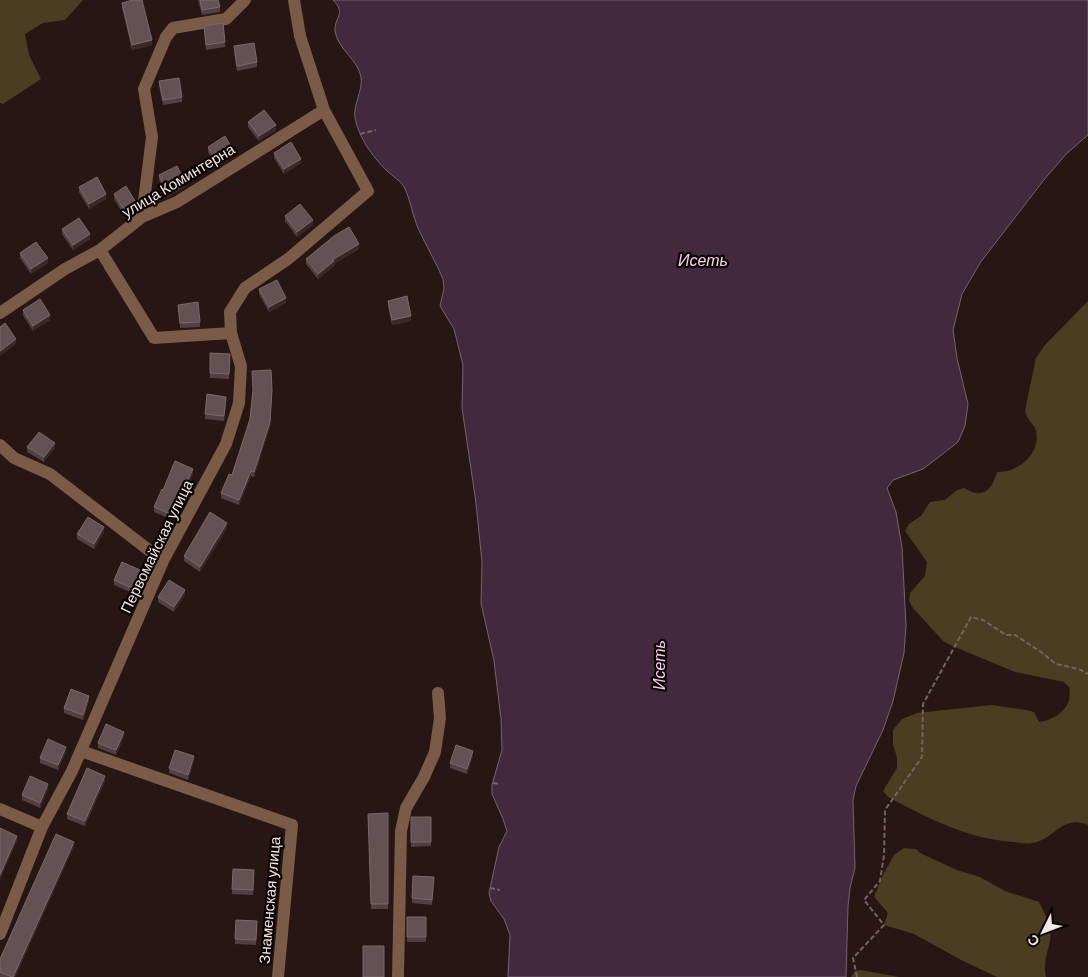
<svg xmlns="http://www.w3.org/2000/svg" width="1088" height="977" font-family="Barlow,sans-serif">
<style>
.green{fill:#4b3c22}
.water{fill:#43293e;stroke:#786270}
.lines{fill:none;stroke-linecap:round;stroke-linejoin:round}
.path{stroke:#746462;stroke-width:2;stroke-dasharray:5 2.5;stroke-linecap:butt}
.minor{stroke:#795b47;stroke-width:12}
.wall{fill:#523f43}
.shaded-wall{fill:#3a2729}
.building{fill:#645154;stroke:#7a686b}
.labels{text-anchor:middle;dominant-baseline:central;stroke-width:4.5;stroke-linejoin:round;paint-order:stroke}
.street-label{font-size:15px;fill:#f4e6e4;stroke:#0b0404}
.water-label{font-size:16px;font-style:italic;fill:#fad0f0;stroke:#0b0404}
</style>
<rect width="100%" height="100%" fill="#271613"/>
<!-- green -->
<path class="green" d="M0,0h83l-18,20 -22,3 -18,11 4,21 12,24 -38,25 -3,-1z
M1088,301v524c-26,-11 -34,15 -55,18 -6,1 -13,0 -19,-1 -47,-3 -86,-24 -126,-45l-5,-6 14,-23v-10l-4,-14v-14l9,-11 15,-6 74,-8 35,5 8,2 5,10c12,-1 27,-10 30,-22 1,-3 0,-9 1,-12l-6,-6 -49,-10 -65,-27 -7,-4 -30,-33 -4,-7 1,-8 15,-17 2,-14 -22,-31 4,-7 12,-8 9,-14 15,-2 12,-10 7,-2c19,12 28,2 33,-16 5,0 12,-1 16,-3 15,-6 27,-21 23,-38 -2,-8 -9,-9 -11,-21l11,-52 9,-13z
M904,848l12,1 4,4 37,17 23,7 25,14 34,11c6,11 13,25 11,39 -3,14 -7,21 -4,36h-49l-34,-16 -49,-27 -30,-9 4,-12 -14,-16 10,-24 10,-18z
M861,970l38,7h-48l4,-6z"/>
<!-- water -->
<path class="water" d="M333,0h755v135l-22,19 -23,27 -63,82 -18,31 -9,36 4,28 11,46 -3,22 -7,16 -35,27 -30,11 -6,8 9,24 6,35 4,79 -2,27 -11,48 -10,29 -27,56 -3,14 2,68 -5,20 -2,18 -2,71h-338l2,-42 -6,-16 -13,-18 -2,-8 10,-46 8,-16 -4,-12 -11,-25v-9l10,-35 -1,-31 -7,-58 -13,-58 1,-41 -6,-59 -14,-95 1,-43 -9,-36 -14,-23 4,-18 -1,-9c-7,-17 -17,-33 -25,-51 -5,-11 -9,-34 -15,-43 -5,-6 -12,-10 -17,-15 -14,-14 -27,-32 -31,-52 -2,-14 8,-27 6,-41 -3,-18 -23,-27 -26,-46 -1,-14 12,-17 -2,-31z"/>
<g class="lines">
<!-- path -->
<path class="path" d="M360,134l16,-4
M493,783l7,1
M490,888l10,2
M857,977l-4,-19 31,-33 -20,-25 16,-19 4,-26 1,-45 37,-53 1,-53 48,-87 12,3 23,15h9l26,17 15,12 23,5 9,5"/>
<!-- minor -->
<path class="minor" d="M142,217l10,-80 -8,-48 22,-52 7,-9 53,-9 19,-19
M0,313l65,-44 35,-19 42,-33 35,-15 147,-92
M231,333l-1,-21 15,-24 43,-29 80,-68 -44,-81 -24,-74 -6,-36
M0,445l14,13 36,16 113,87
M81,751l211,74 -14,152
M0,809l42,18
M0,934l42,-107 30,-56 91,-210 63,-117 13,-41 2,-37 -10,-33 -77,5 -54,-88
M398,977l3,-146 5,-23 18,-31 11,-25 5,-34 -2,-25"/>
</g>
<!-- wall -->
<path class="wall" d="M198,0h20l2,7v5l-18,3z
M122,3l30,42 -20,5 -10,-42z
M204,26l21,16v5l-19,3z
M234,46l23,16v5l-20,4 -3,-20z
M159,81l23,16v5l-19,3 -4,-19z
M248,122l28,8 -17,11 -11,-14z
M208,147l26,9 -17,11 -9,-15z
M274,153l27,10 -17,11 -10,-16z
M159,175l26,12 -18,10 -8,-17z
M79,187l27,12 -17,10 -10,-17z
M114,194l21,7v7l-11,7 -10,-16z
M285,216l28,9 -16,12 -12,-16z
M62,229l28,10 -17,11 -11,-16z
M359,249l-25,15v2l-16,13 -12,-15v-5z
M20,253l28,10 -17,11 -11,-16z
M259,289l27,14 -17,9 -10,-18z
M388,301l23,20 -19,4 -4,-19z
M178,305l22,17v5l-20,1z
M23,310l27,10 -17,11 -10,-16z
M210,353l20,1 -1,25 -19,-1z
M272,395l-2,32 -16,50 -3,-1 -12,29 -18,-7v-5l11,-18z
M226,402l-2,19 -19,-2v-5z
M27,447l28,1 -11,14 -17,-10z
M193,474l-21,46 -18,-8v-5l9,-17z
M227,528l-27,44 -16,-11v-5z
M104,532l-10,17 -17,-10v-5z
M140,575l-8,18 -18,-8v-5z
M185,595l-11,17 -16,-10v-5z
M89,701l-6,19 -19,-7v-5z
M124,737l-8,18 -18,-7v-5z
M66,752l-8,18 -18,-7v-5z
M473,756l-6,18 -17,-6v-5z
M194,761l-6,19 -19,-7v-5z
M105,781l-20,45 -18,-7v-5z
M48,789l-8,19 -18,-8v-5z
M388,813v96h-17l-3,-95z
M411,817h20v29l-20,1z
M74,846l-59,131h-15v-18z
M233,869l21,1 -1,25 -21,-1z
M434,882l-2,23 -20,-2v-5z
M407,917h19v25h-19z
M236,920l21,1 -1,24 -21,-1z"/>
<!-- shaded-wall -->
<path class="shaded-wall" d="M152,40v5l-20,5v-5z
M276,125v5l-17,11v-5z
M234,152v4l-17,11v-5z
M301,159v4l-17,11v-5z
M185,182v5l-18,10v-5z
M106,194v5l-17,10v-5z
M135,204v4l-11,7v-5z
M313,220v5l-16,12v-5z
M90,234v5l-17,11v-5z
M359,244v5l-25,15v2l-16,13v-5l14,-14z
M48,258v5l-17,11v-5z
M286,298v5l-17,9v-5z
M50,315v5l-17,11v-5z
M411,316v5l-19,4v-5z
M16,339v5l-16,12v-5z
M272,390l-2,37 -16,50v-5z
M55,443v5l-11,14v-5z
M193,469v5l-21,46v-5z
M251,471v5l-12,29v-5z
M227,523v5l-27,44v-5z
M104,527v5l-10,17v-5z
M140,570v5l-8,18v-5z
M185,590v5l-11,17v-5z
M89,696v5l-6,19v-5z
M124,732v5l-8,18v-5z
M66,747v5l-8,18v-5z
M473,751v5l-6,18v-5z
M194,756v5l-6,19v-5z
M105,776v5l-20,45v-5z
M48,784v5l-8,19v-5z
M17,836v5l-17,39v-5z
M74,842v4l-59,131h-2z"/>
<!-- building -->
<path class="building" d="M132,0h10l10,40 -20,5 -10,-42z
M200,0h18l2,7 -18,3z
M223,23l2,19 -19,3 -2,-19z
M254,43l3,19 -20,4 -3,-20z
M179,78l3,19 -19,3 -4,-19z
M264,110l12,15 -17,11 -11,-14z
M225,136l9,16 -17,10 -9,-15z
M291,142l10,17 -17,10 -10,-16z
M177,166l8,16 -18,10 -8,-17z
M97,177l9,17 -17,10 -10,-17z
M126,186l9,15v3l-11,6 -10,-16z
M300,204l13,16 -16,12 -12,-16z
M79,218l11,16 -17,11 -11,-16z
M349,227l10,17 -27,16 2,1 -16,13 -12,-15 28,-23z
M36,242l12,16 -17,11 -11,-16z
M277,280l9,18 -17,9 -10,-18z
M407,296l4,20 -19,4 -4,-19z
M40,299l10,16 -17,11 -10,-16z
M198,302l2,20 -20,1 -2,-18z
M5,323l11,16 -16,12v-24z
M210,353l20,1 -1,20 -19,-1z
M271,370l1,20 -2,32 -16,50 -3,-1 -12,29 -18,-7 8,-19 3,1 18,-56 3,-29 -1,-19z
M207,394l19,3 -2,19 -19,-2z
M39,432l16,11 -11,14 -17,-10z
M175,461l18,8 -21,46 -18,-8 8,-18 1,1z
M210,512l17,11 -27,44 -16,-11z
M88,517l16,10 -10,17 -17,-10z
M122,562l18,8 -8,18 -18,-8z
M169,580l16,10 -11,17 -16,-10z
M71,689l18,7 -6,19 -19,-7z
M106,724l18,8 -8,18 -18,-7z
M48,739l18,8 -8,18 -18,-7z
M456,745l17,6 -6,18 -17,-6z
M175,750l19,6 -6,19 -19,-7z
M87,768l18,8 -20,45 -18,-7z
M30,776l18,8 -8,19 -18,-8z
M388,813v91h-17l-3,-90z
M411,817h20v25h-20z
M0,828l17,8 -17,39z
M56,834l18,8 -61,135h-1l-12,-5v-13z
M233,869l21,1 -1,20 -21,-1z
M413,876l21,1 -2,23 -20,-2z
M407,917h19v20h-19z
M236,920l21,1 -1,19 -21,-1z
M363,946h21v31h-21z"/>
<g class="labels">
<!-- street labels -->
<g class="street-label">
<text transform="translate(178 180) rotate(-31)">улица Коминтерна</text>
<text transform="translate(156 546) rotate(-64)">Первомайская улица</text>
<text transform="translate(269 900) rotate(-85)">Знаменская улица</text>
</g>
<!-- water labels -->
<g class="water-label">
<text x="703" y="259">Исеть</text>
<text transform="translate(658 665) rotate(-90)">Исеть</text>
</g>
</g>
<!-- north arrow -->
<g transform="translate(1043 932) rotate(228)" stroke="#0b0404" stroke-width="4" paint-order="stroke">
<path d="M0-4L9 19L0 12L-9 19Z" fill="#f4e6e4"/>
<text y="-8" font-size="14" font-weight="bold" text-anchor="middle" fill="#f4e6e4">С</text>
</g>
</svg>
